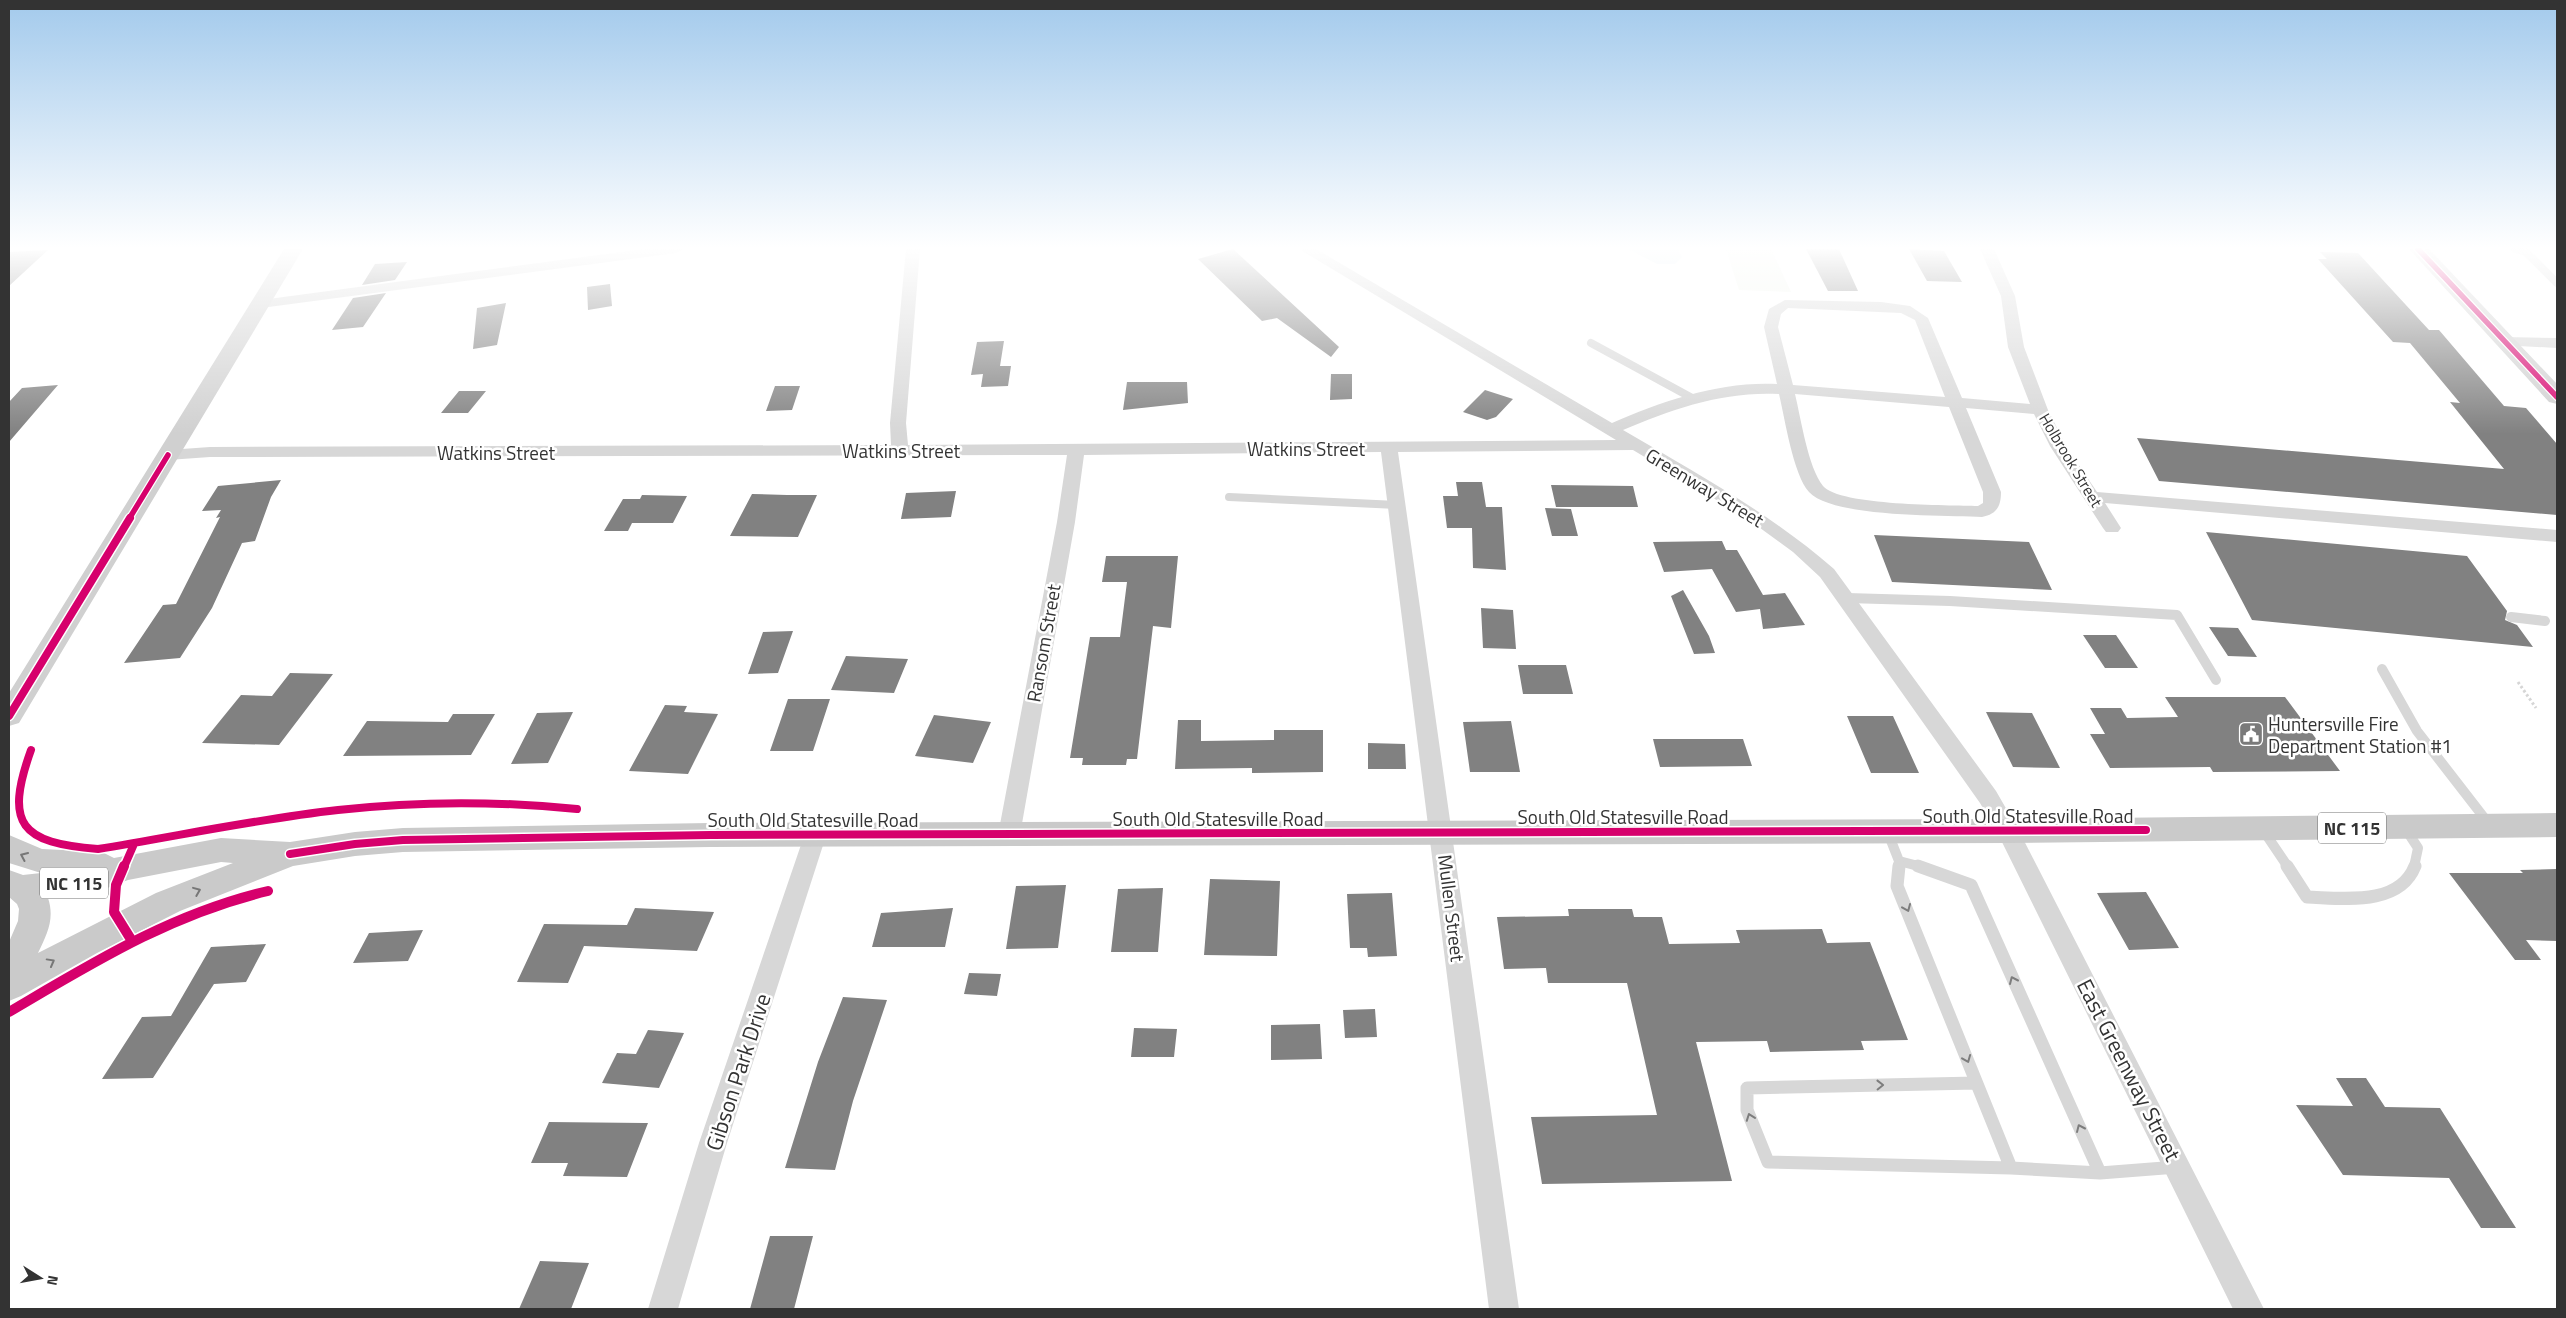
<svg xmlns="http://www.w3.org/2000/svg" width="2566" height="1318" font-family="'Titillium Web',sans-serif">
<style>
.green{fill:#f1f5ed}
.water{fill:#ddebf3}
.building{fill:#818181}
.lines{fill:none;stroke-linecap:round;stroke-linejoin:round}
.path{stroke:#d6d6d6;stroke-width:3;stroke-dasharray:2.5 2.5;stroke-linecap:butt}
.service-far2{stroke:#d7d7d7;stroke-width:8}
.service-far1{stroke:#d7d7d7;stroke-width:10}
.service{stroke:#d7d7d7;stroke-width:13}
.minor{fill:#d7d7d7;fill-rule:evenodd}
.secondary{fill:#d0d0d0;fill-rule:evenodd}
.primary{fill:#cacaca;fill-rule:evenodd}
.cycleway-far2-casing{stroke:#fff;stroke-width:8}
.cycleway-far1-casing{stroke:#fff;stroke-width:11}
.cycleway-casing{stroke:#fff;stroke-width:13}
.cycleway-far2{stroke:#d6006c;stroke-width:5.5}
.cycleway-far1{stroke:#d6006c;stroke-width:8}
.cycleway{stroke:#d6006c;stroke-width:10}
.oneway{stroke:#777}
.oneway2{stroke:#7d7d7d}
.labels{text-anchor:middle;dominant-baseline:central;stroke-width:5;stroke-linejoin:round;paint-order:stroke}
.far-street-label{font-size:16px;fill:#333;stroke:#fff}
.shield{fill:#fff;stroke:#707070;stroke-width:1}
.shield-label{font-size:18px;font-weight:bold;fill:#333}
.street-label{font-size:19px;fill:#333;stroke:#fff}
.poi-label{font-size:19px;fill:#333;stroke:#fff;text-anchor:start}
.near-street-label{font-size:22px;fill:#333;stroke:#fff}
</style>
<rect width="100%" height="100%" fill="#fff"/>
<!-- green -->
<path class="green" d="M1726,249h45l20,43 -52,-2z"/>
<!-- water -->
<path class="water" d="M1628,249h50l4,8 -7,7h-18z"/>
<!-- building -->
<path class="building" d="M1233,249l106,98 -8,10 -54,-39 -15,3 -64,-62z
M1806,249h33l19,42h-30z
M1909,249l35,2 18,31 -35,-1z
M48,250l-39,36v-34z
M2320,252l38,1 71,77h10l65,76 22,2 31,36v71l-398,-34 -22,-43 367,31 -54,-67 10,1 -50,-60 -17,-1 -75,-83h9z
M407,262l-12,18 -33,5 13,-21z
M610,284l2,22 -24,4 -1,-23z
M386,293l-23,34 -31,3 21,-32z
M506,303l-9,42 -24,4 4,-41z
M1004,341l-4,25h11l-3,20 -27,1 2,-13 -12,1 6,-33z
M1331,374h21v25l-22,1z
M1127,382h60l1,21 -65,7z
M58,385l-49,57v-40l13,-14z
M775,386h25l-8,24 -26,1z
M1485,390l28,9 -17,18 -9,3 -24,-8z
M459,391h27l-18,22h-27z
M281,480l-10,17 -16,44 -13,2 -30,65 -32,50 -56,5 39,-58 13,-1 44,-87 -4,1 5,-8 -19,1 16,-25z
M1456,482h26l4,25h16l4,63 -33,-2 -1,-40h-25l-4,-32h15z
M1551,485l82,1 5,21h-82z
M956,491l-5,26 -50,2 5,-26z
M752,494l35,1h30l-19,42 -68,-1z
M642,495l45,1 -14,27h-41l-4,8h-24l19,-32h17z
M1545,508l26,1 7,27h-26z
M2206,532l261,24 40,55 -2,9 12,5 16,22 -281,-27z
M1874,535l155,7 23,48 -160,-8z
M1722,541l4,9h11l26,45 22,-2 20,32 -42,4 -3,-20 -24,3 -24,-43 -48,3 -11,-30z
M1106,556h72l-7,72 -18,-2 -16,133h-10l-1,6h-44l1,-7h-13l20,-121h30l7,-55h-25z
M1683,590l26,46 6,17 -21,1 -23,-58z
M1481,608l32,2 3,39 -33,-1z
M2209,627l29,1 19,29 -29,-1z
M793,631l-15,42 -30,1 15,-42z
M2083,635h33l22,33h-33z
M846,656l62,3 -14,34 -63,-3z
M1518,665h48l7,29h-50z
M290,673l43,1 -54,71 -77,-2 39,-48 31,1z
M2165,697h120l55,74 -127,1 -3,-5 -100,1 -20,-34h15l-15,-26h31l6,10 51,-1z
M788,699h42l-17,52h-43z
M665,705l22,1 -3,6 34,2 -30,60 -59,-3z
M573,712l-25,51 -37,1 26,-51z
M1986,712l46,1 28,55 -47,-1z
M453,714h42l-24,41 -128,1 24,-35 81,1z
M934,715l57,7 -18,41 -58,-7z
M1847,716h46l26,57h-48z
M1178,720h23v21l73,-1v-10h49v42l-71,1v-5l-77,1z
M1511,721l9,51h-50l-7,-50z
M1653,739h90l9,27 -92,1z
M1368,743l37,1 1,25h-38z
M2557,869v72l-31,-1 15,20h-26l-66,-87h74l-3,-3z
M1210,879l70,2 -3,75 -73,-1z
M1066,885l-8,63 -52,1 10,-63z
M1163,888l-5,64h-47l7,-63z
M2146,892l33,56 -50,2 -32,-57z
M1392,893l5,63 -29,1 -1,-9h-17l-3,-54z
M635,908l79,4 -17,39 -113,-5 -16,37 -51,-1 27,-58 83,1z
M953,908l-8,39h-73l9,-34z
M1568,909h64l2,8h28l7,27 71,-1 -4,-13 86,-1 5,14 43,-1 38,98 -47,1 3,9 -94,2 -3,-11 -71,1 36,139 -190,3 -11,-67 126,-2 -30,-132h-79l-2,-15 -42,1 -7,-52 72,-1z
M423,930l-15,31 -55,2 16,-30z
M266,944l-20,38 -32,2 -61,94 -51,1 40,-62 29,-1 40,-69z
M969,973l32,1 -4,22 -33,-2z
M843,997l44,3 -34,101 -18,69 -50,-2 33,-106z
M1375,1009l2,28 -32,1 -2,-28z
M1320,1024l2,35 -51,1v-35z
M1134,1028l43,1 -3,28h-43z
M648,1030l36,3 -25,55 -57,-5 15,-30 19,1z
M2336,1078h30l19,29 55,1 76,120h-35l-32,-50 -106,-3 -47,-70 57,1z
M549,1122l95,1h4l-21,54 -64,-1 5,-13h-37z
M770,1236h43l-19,73h-44z
M540,1261l49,2 -18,46h-52z"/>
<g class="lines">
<!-- path -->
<path class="path" d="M2518,682l18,26"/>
<!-- service-far2 -->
<path class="service-far2" d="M2515,249l11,3 31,31
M1591,343l103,56
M1229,497l168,8"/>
<!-- service-far1 -->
<path class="service-far1" d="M1847,598l103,3 227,14 39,65
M2511,617l34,4
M2382,669l35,62 72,93
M2405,828l13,20 -4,19
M2263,830l25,37
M1888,833l11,28 -1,6
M1899,861l23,6"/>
<!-- service -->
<path class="service" d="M1899,866l-2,20 114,282
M1918,866l53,19 129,288
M2287,866l20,31c35,1 92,10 108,-31
M1976,1083l-229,5v22l21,52 243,6 89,5 77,-6"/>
<!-- minor -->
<path class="minor" d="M644,249h39l-7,4 -415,55 -7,-4 7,-4z
M906,249h14l-14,174 2,22 708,-5 -317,-191h17l296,174c50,-22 109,-42 165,-39l-13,-57 5,-18 16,-9 96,2 29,4 18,12 34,80 68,6 -22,-57 -7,-51 -21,-47h14l21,47 9,51 24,63 18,36 31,46 460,38v12l-452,-39 16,25 -3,4h-12l-3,-4 -53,-82 -16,-32 -68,-6 35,84c0,14 -4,22 -19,25 -37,-2 -149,1 -173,-25 -16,-18 -24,-73 -30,-98 -55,-3 -107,15 -156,36 73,43 147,83 211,139l162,222 23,40 245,478h-31l-235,-475 -18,-31 -160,-226 -27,-25 -48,-35 -112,-67 -235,2 121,857h-30l-108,-857 -297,3 -9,67 -55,313 -3,6 -8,3 -8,-3 -3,-6 59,-313 10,-67 -857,2 -42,3 -6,-1 -2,-4 2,-4 6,-1 42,-3 681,-2 -1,-22zM1788,308l113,5 14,7 30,77 -152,-12 -15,-58 3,-13zM1795,394l154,13 34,85v11l-5,3c-29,-1 -138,0 -155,-20 -15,-19 -22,-67 -28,-92z
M2504,337l53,1v10l-58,-3 -3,-3z
M815,827l8,3 3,6 -99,307 -49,166h-30l51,-166 105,-307 3,-6z"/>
<!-- secondary -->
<path class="secondary" d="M284,249h19l-284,474 -10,3v-33z
M2409,249h20l128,135v20l-8,-2z"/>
<!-- primary -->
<path class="primary" d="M2557,813v24l-549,6 -1298,4 -307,5 -48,4 -62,10 -113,45 -83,42 -76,43 -12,5v-59l9,-21 1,-12 -2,-5 -8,-7v-27l14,5 18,-2 -32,-10v-28l33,14 60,3 12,6 107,-20 69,4 65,-10 48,-4 307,-5 1298,-4zM221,862l12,1 -77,30 -118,60c9,-19 17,-34 10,-55l44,-4 36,-14z"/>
<defs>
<path id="cycleway-far2" d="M2418,249l139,148
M129,519l39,-64"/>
<path id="cycleway-far1" d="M9,716l121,-198
M31,750c-27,75 -10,93 67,99 80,-13 159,-30 240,-39 80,-9 159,-9 239,-1
M290,854l65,-10 48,-4 307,-5 1436,-5
M124,867l10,-23"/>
<path id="cycleway" d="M124,866l-8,19 -2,27 18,29
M9,1012c85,-50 162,-98 259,-121"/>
</defs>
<!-- cycleway-far2 casing -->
<use href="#cycleway-far2" class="cycleway-far2-casing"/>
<!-- cycleway-far1 casing -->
<use href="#cycleway-far1" class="cycleway-far1-casing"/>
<!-- cycleway casing -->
<use href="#cycleway" class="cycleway-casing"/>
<!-- cycleway-far2 -->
<use href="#cycleway-far2" class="cycleway-far2"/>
<!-- cycleway-far1 -->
<use href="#cycleway-far1" class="cycleway-far1"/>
<!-- cycleway -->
<use href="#cycleway" class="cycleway"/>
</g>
<!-- one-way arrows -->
<defs><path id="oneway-chevron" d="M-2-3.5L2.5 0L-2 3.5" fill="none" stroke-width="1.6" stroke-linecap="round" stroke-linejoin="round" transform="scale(1.25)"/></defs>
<g class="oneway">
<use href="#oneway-chevron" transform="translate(24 856) rotate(-156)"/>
<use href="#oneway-chevron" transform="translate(197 891) rotate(-22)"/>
<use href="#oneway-chevron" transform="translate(51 962) rotate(-29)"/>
</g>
<g class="oneway2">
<use href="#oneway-chevron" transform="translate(1907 908) rotate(67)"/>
<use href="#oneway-chevron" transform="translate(2013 980) rotate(-114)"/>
<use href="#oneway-chevron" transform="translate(1967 1059) rotate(68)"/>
<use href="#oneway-chevron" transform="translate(1880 1085) rotate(-1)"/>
<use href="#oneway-chevron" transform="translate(1750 1117) rotate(-110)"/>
<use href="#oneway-chevron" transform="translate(2080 1128) rotate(-114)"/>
</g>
<!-- sky -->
<linearGradient id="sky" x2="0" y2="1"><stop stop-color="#a3caec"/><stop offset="0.57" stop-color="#fff"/><stop offset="1" stop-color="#fff" stop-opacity="0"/></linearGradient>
<rect width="2566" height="434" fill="url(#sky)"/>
<!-- icons -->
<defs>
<symbol id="civic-square" viewBox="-11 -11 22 22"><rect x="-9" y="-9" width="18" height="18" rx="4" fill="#7a7a7a" stroke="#fff"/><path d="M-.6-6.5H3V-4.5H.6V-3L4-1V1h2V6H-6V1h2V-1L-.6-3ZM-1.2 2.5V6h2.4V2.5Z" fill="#fff"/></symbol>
</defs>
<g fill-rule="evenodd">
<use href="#civic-square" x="2237" y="720" width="28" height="28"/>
</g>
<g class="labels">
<!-- far-street labels -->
<g class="far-street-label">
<text transform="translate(2071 460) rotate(59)">Holbrook Street</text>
</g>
<!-- shield labels -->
<g class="shield">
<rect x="2318" y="812.5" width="68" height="31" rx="4"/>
<rect x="40" y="867.5" width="68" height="31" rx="4"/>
</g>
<g class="shield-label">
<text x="2352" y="828">NC 115</text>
<text x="74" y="883">NC 115</text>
</g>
<!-- street labels -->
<g class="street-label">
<text x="1306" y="448">Watkins Street</text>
<text x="901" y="450">Watkins Street</text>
<text x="496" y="452">Watkins Street</text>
<text transform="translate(1705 487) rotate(31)">Greenway Street</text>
<text transform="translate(1043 643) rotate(-80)">Ransom Street</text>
<text x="2028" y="815">South Old Statesville Road</text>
<text x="1623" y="816">South Old Statesville Road</text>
<text x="1218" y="818">South Old Statesville Road</text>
<text x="813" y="819">South Old Statesville Road</text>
<text transform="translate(1452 908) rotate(83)">Mullen Street</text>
</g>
<!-- poi labels -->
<g class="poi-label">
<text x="2268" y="723">Huntersville Fire<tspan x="2268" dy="22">Department Station #1</tspan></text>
</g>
<!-- near-street labels -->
<g class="near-street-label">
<text transform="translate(2129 1070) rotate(63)">East Greenway Street</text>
<text transform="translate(738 1072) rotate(-72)">Gibson Park Drive</text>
</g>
</g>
<!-- border -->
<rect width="2566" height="1318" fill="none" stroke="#333333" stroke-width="20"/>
<!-- north arrow -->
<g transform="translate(40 1278) rotate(101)" stroke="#ffffff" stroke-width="4" paint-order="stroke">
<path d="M0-4L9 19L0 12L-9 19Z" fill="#333333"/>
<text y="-8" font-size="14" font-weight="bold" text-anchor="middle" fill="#333333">N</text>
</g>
</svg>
